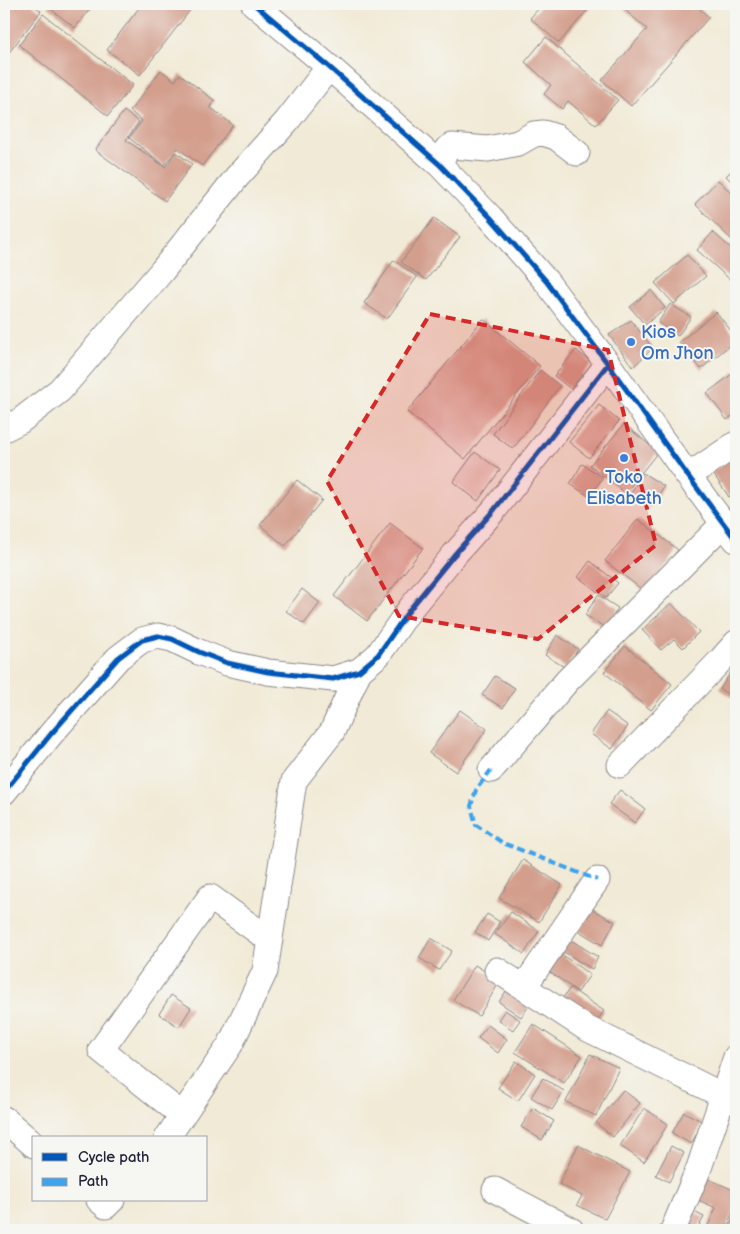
<svg xmlns="http://www.w3.org/2000/svg" width="740" height="1234" font-family="'Balsamiq Sans',sans-serif">
<style>
.building{fill:#d39e8c}
.lines{fill:none;stroke-linecap:round;stroke-linejoin:round}
.minor-casing{stroke:#8a8688;stroke-width:27}
.minor{stroke:#fff;stroke-width:25}
.quiet{stroke:#3ea2ec;stroke-width:4;stroke-dasharray:8 4;stroke-linecap:butt}
.cycleway-casing{stroke:#f6f6f2;stroke-width:8}
.cycleway{stroke:#0057b8;stroke-width:5}
.marked{fill:#d62828;fill-opacity:0.2;stroke:#d62828;stroke-width:4;stroke-dasharray:10 6;stroke-linejoin:round}
.shop-dot{fill:#3f7fe0;stroke:#f6f6f2;stroke-width:2}
.labels{text-anchor:middle;dominant-baseline:central;stroke-width:4;stroke-linejoin:round;paint-order:stroke}
.shop-label{font-size:18px;fill:#366cbe;stroke:#f6f6f2;text-anchor:start}
</style>
<rect width="100%" height="100%" fill="#f6f6f2"/>
<filter id="ink" filterUnits="userSpaceOnUse"><feTurbulence type="fractalNoise" baseFrequency=".02" numOctaves="2"/><feDisplacementMap in="SourceGraphic" scale="10" xChannelSelector="R" yChannelSelector="G"/><feConvolveMatrix kernelMatrix="1 2 1 2 8 2 1 2 1" color-interpolation-filters="sRGB"/></filter>
<filter id="wash" filterUnits="userSpaceOnUse"><feTurbulence type="fractalNoise" baseFrequency=".0096" numOctaves="4" result="noise"/><feDisplacementMap in="SourceGraphic" scale="20" xChannelSelector="R" yChannelSelector="G"/><feGaussianBlur stdDeviation="1.12" result="paint"/><feColorMatrix in="noise" values="0 0 0 0 0 0 0 0 0 0 0 0 0 0 0 0 0 1.4 0 .05"/><feComposite in="paint" operator="in"/></filter>
<g filter="url(#wash)">
<rect width="100%" height="100%" fill="#f1ead6"/>
<g id="blocks">
<!-- building -->
<path class="building" d="M4,4h28l9,7 -37,48z
M50,4h44l-19,24 -28,-22z
M142,4h42l7,5 -51,66 -33,-25z
M543,4h50l-34,39 -29,-25z
M618,4h76l15,13 -78,89 -29,-26 45,-51z
M43,14l90,71 -25,31 -89,-71z
M546,37l72,63 -22,25 -28,-24 -6,8 -18,-15 7,-9 -26,-23z
M161,70l14,11 5,-7 35,27 -5,6 23,18 -31,41 -24,-18 -14,17 -35,-27 13,-17 -12,-10z
M124,111l15,11 -13,18 39,27 11,-15 16,12 -27,37 -70,-51z
M736,166v20l-10,-10z
M718,180l18,17v47l-41,-40z
M434,218l26,19 -34,43 -25,-18z
M713,232l23,21v32l-39,-35z
M687,255l19,21 -32,28 -19,-21z
M394,260l23,17 -30,42 -23,-16z
M651,290l14,18 -20,17 -15,-18z
M670,304l21,13 -13,19 -20,-13z
M716,312l20,25v3l-35,29 -22,-27z
M483,319l57,47 -75,93 -58,-47z
M631,320l22,28 -20,19 -24,-32z
M576,350l16,13 -21,26 -17,-13z
M540,370l20,16 -47,63 -20,-15z
M736,371v42l-9,7 -20,-27z
M599,405l20,16 -30,37 -20,-16z
M624,424l34,28 -33,41 -35,-28z
M475,452l25,18 -22,31 -25,-19z
M736,455v37l-7,5 -17,-25z
M582,464l21,13 -13,20 -20,-13z
M643,473l21,13 -12,20 -21,-13z
M297,480l25,20 -37,46 -25,-21z
M638,519l40,31 -33,42 -40,-31z
M390,523l33,25 -56,73 -33,-25z
M590,561l28,22 -12,15 -28,-21z
M302,589l18,14 -16,21 -18,-13z
M598,595l20,13 -12,20 -21,-13z
M671,603l28,29 -16,16 -9,-9 -13,11 -19,-20z
M557,635l21,14 -12,19 -21,-13z
M625,646l47,38 -21,26 -47,-38z
M732,670l4,2v28l-16,-11z
M495,676l20,12 -12,20 -21,-13z
M460,710l27,19 -31,43 -27,-19z
M607,711l21,15 -16,23 -21,-15z
M620,790l25,19 -10,14 -26,-19z
M523,860l39,25 -23,37 -40,-24z
M587,906l28,16 -13,23 -28,-17z
M511,912l28,19 -15,23 -29,-20z
M487,914l13,8 -12,19 -13,-9z
M566,937l32,20 -6,12 -33,-20z
M431,938l21,13 -13,19 -20,-12z
M557,951l33,24 -12,17 -34,-24z
M475,965l25,16 -21,35 -26,-16z
M510,985l23,15 -12,17 -22,-15z
M570,988l34,23 -12,18 -35,-23z
M171,995l20,13 -12,19 -20,-13z
M505,1010l15,10 -7,10 -15,-10z
M533,1024l49,32 -18,27 -49,-31z
M488,1025l19,14 -9,14 -20,-15z
M590,1054l29,14 -23,48 -30,-14z
M516,1061l19,13 -17,27 -20,-13z
M543,1078l21,13 -12,19 -21,-13z
M623,1090l17,13 -27,34 -17,-14z
M533,1108l21,13 -12,19 -21,-13z
M644,1108l24,16 -24,38 -24,-16z
M684,1112l19,10 -12,22 -19,-11z
M578,1145l52,27 -25,47 -28,-14 5,-9 -23,-12z
M671,1146l13,7 -15,29 -13,-7z
M706,1178l30,13v14l-11,25h-19l10,-22 -20,-9z
M736,1210v20h-8z
M692,1211l12,6 -7,13 -13,-6z"/>
</g>
</g>
<g filter="url(#ink)">
<use href="#blocks" fill-opacity="0" stroke="#8a8688" stroke-width="1"/>
<g class="lines">
<defs>
<path id="minor" d="M254,4l75,63 110,97 51,53 56,64 62,83 80,112 48,64
M439,164l8,-15 5,-3 36,3 30,-6 16,-9 9,-1 13,4 21,16
M4,429l16,-8 40,-31 102,-119 75,-94 50,-56 42,-54
M688,476l48,-32
M620,765l101,-105 15,-17
M491,770l76,-89 156,-157
M4,792l47,-58 67,-76 24,-18 16,-4 14,3 27,13 28,11 41,9 65,7 26,-8 19,-16 32,-46 44,-54 40,-45 114,-146
M497,970l89,58 150,74
M524,987l73,-107
M182,1115l-81,-65 109,-153 60,43
M4,1119l30,26
M167,1138l63,-93 35,-74 29,-190 38,-49 27,-61
M495,1190l76,40
M99,1200l7,6 6,-6
M673,1230l26,-62 37,-111"/>
</defs>
<!-- minor casing -->
<use href="#minor" class="minor-casing"/>
<!-- minor -->
<use href="#minor" class="minor"/>
<!-- quiet -->
<path class="quiet" d="M491,770l-15,20 -5,16 5,19 27,18 94,37"/>
<defs>
<path id="cycleway" d="M254,4l75,63 110,97 51,53 56,64 62,83 80,112 48,64
M4,792l47,-58 67,-76 24,-18 16,-4 14,3 27,13 28,11 41,9 65,7 26,-8 19,-16 32,-46 44,-54 40,-45 114,-146"/>
</defs>
<!-- cycleway casing -->
<use href="#cycleway" class="cycleway-casing"/>
<!-- cycleway -->
<use href="#cycleway" class="cycleway"/>
</g>
</g>
<!-- marked area -->
<path class="marked" d="M430,314l178,36 48,195 -118,94 -139,-23 -72,-135z"/>
<!-- markers -->
<g class="shop-dot">
<circle cx="631" cy="342" r="5"/>
<circle cx="624" cy="458" r="5"/>
</g>
<g class="labels">
<!-- shop labels -->
<g class="shop-label">
<text x="641" y="332">Kios<tspan x="641" dy="21">Om Jhon</tspan></text>
<text x="624" y="477" text-anchor="middle">Toko<tspan x="624" dy="21">Elisabeth</tspan></text>
</g>
</g>
<!-- margin -->
<rect width="740" height="1234" fill="none" stroke="#f6f6f2" stroke-width="20"/>
<!-- legend -->
<rect x="32" y="1136" width="175" height="65" fill="#f6f6f2" stroke="#a1a1a9"/>
<rect x="42" y="1153" width="25" height="8" fill="#0057b8" stroke="#a1a1a9"/>
<text x="78" y="1162" font-size="15" fill="#22223b">Cycle path</text>
<rect x="42" y="1178" width="25" height="8" fill="#3ea2ec" stroke="#a1a1a9"/>
<text x="78" y="1186" font-size="15" fill="#22223b">Path</text>
</svg>
